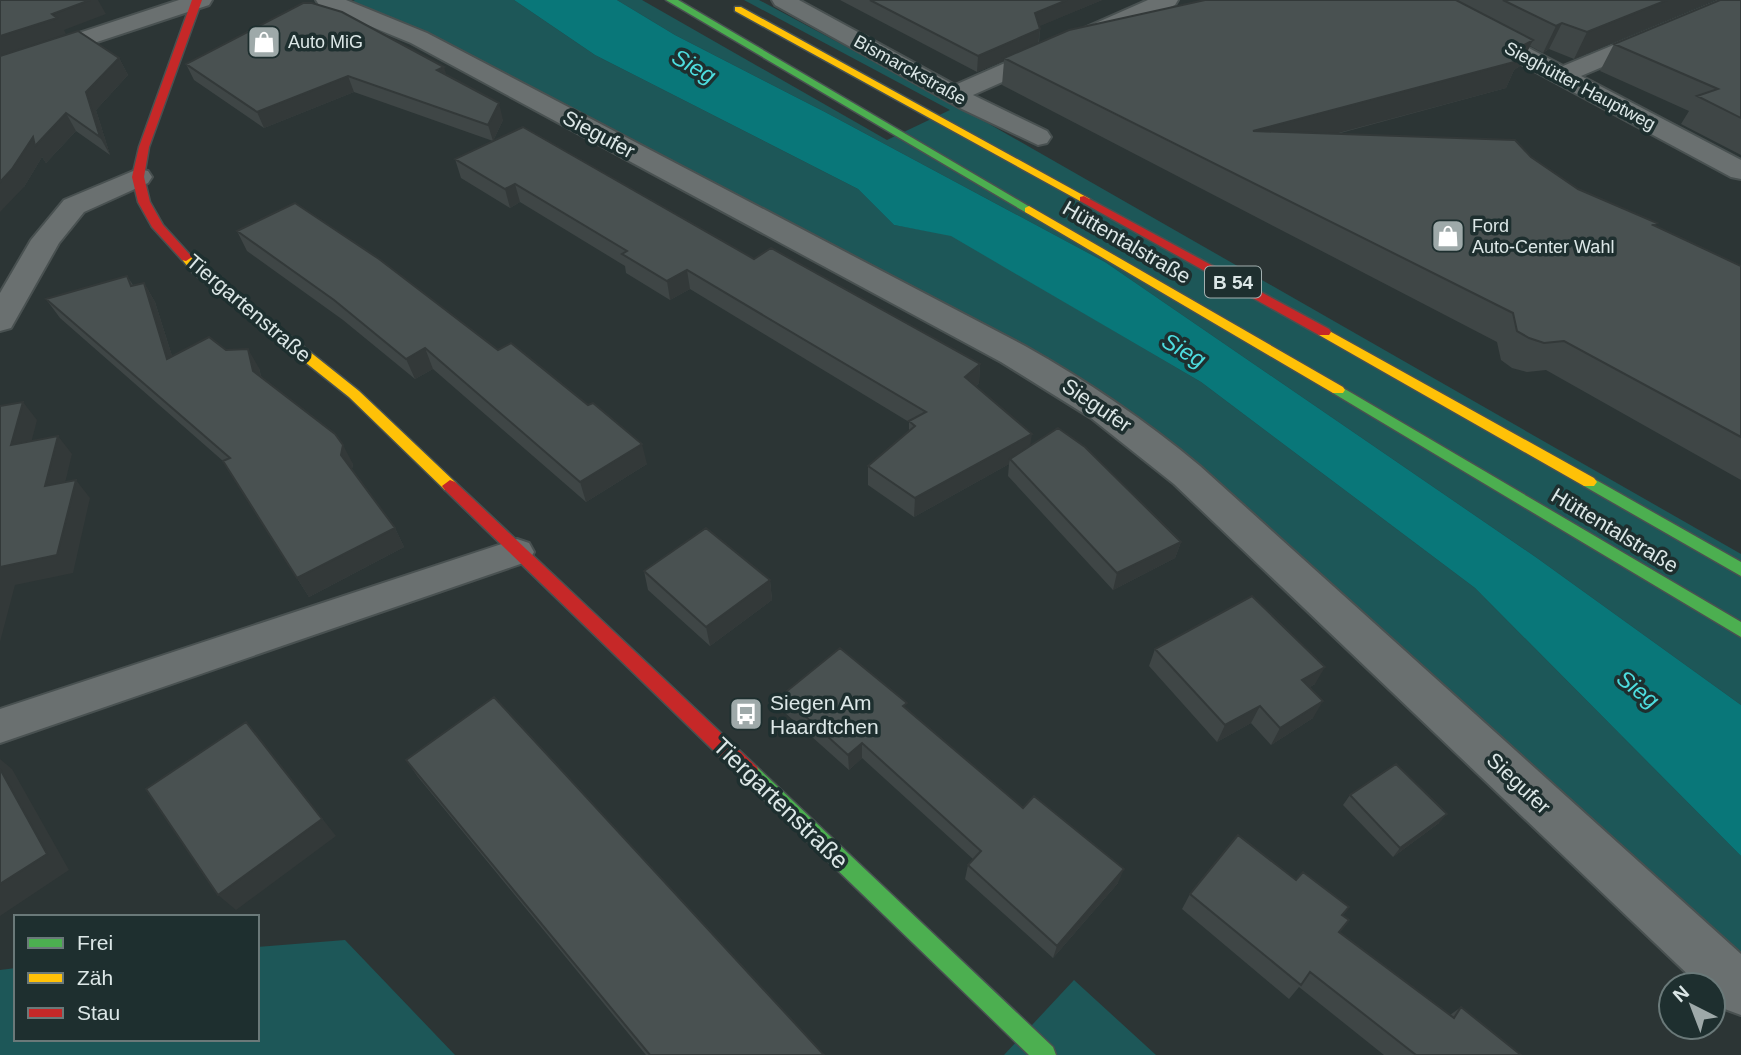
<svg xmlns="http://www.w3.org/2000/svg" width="1741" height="1055" font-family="Helvetica,sans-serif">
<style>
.green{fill:#1d5758}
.water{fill:#097779}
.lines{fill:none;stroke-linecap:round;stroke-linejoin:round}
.lane-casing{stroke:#495151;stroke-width:4}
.street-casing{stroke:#495151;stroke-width:4}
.fast-casing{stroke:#495151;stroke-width:3}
.slow-casing{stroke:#495151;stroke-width:3}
.jam-casing{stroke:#495151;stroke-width:3}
.lane{fill:#6a7070;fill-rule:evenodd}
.street{fill:#6a7070;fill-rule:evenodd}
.fast{fill:#4caf50;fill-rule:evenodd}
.slow{fill:#ffc107;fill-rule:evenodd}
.jam{fill:#c62828;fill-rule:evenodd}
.wall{fill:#3f4646}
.shaded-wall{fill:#333939}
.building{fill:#495151;stroke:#333939;stroke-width:2}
.labels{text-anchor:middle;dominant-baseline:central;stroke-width:7;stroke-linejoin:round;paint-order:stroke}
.far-poi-label{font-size:18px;fill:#dce7e7;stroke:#1e2f2f;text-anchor:start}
.far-street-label{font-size:18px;fill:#dce7e7;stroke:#1e2f2f}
.shield{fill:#1e2f2f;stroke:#a3b0b0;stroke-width:2}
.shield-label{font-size:19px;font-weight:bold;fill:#dce7e7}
.street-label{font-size:21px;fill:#dce7e7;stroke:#1e2f2f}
.poi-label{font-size:21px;fill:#dce7e7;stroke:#1e2f2f;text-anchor:start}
.water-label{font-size:23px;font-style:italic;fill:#4ddddf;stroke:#1e2f2f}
.near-street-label{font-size:24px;fill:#dce7e7;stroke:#1e2f2f}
</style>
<rect width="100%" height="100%" fill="#2c3535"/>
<!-- green -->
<path class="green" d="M355,0h159l81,55 263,134 36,36 57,10 250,147 274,206 266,268v133l-610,-562 -787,-422z
M617,0h25l245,140 63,-30 -206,-110h15l211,113 771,441v151l-204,-147 -432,-296 -280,-150 -150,-77z
M345,940l110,115h-455v-85l16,-2v71h241v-92z
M1074,980l82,75h-152z"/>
<!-- water -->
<path class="water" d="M514,0h103l58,35 150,77 280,150 432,296 204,147v151l-266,-268 -274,-206 -250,-146 -57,-11 -36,-36 -263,-134z"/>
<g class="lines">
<defs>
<path id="lane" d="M517,539l12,4 5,9 -5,9 -529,182v-34z"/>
<path id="street" d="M179,0h33l-3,5 -209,69v-15z
M316,0h30l81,33 598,313c62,35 120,74 175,120l541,488v61l-19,-7 -9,-9v-14h-14l-525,-501 -83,-66 -90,-56 -590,-319 -92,-38z
M772,0h27l156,85 193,-85h30l-3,5 -202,90 74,36 4,6 -4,6 -9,2 -76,-36 -187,-104z
M1409,0h28l126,66 159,-66h19v8l-160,68 160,84v19l-10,-2 -319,-172z
M138,169l10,2 4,6 -4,6 -64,29 -25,31 -48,85 -11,3v-38l31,-53 33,-40z"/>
<path id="fast" d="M666,0h12l357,210 -6,4 -4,-2z
M1338,385l403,237v15l-408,-244 -2,-3z
M1589,476l152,86v14l-157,-90 -3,-4 3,-4z
M750,764l7,3 296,280 3,8h-27l-286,-276 -2,-6 2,-6z"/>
<path id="slow" d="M735,7h6l349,192 -2,2h-8l-345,-190z
M1029,206l314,181 2,3 -2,3h-10l-308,-181v-4z
M186,253l173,138 96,91 3,4 -3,4h-10l-96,-93 -156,-124 -13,-16z
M1324,328l270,150 3,4 -3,4h-10l-265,-151 -2,-3z"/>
<path id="jam" d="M192,0h10l-53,147 -5,30 6,25 13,23 29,32 -6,4 -4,-1 -30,-33 -14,-25 -6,-25 7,-30z
M1084,196l245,133 2,3 -2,3h-10l-239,-134v-4z
M450,480l5,2 302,285 2,6 -2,6 -7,3 -7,-3 -298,-289 -3,-4z"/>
</defs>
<!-- lane casing -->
<use href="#lane" class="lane-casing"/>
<!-- street casing -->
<use href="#street" class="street-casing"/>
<!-- fast casing -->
<use href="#fast" class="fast-casing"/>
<!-- slow casing -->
<use href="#slow" class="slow-casing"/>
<!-- jam casing -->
<use href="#jam" class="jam-casing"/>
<!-- lane -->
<use href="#lane" class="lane"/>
<!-- street -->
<use href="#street" class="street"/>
<!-- fast -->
<use href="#fast" class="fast"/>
<!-- slow -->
<use href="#slow" class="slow"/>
<!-- jam -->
<use href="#jam" class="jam"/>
</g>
<!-- wall -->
<path class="wall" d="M840,0h262l-63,26 1,3 -1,14 166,-43h510l-141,59 -25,-10 -6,4 -13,-7 -10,20 -6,4 -8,18 -169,46 194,23 47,32 79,34 -2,3 86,40v214l-195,-110 -19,2 -15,-4 -11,-8 -4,-18 -495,-257 2,-24 -27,11z
M1741,0v155l-60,-31 8,-13 -89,-40 14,-27z
M0,56l119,2 9,17 -32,35 14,45 -34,-24 -30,32 -4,-6 -18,30z
M186,64l260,11 57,45 -10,21 261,118 226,105 -1,19 -3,3 54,60 151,96 -6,16 -62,32 -105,-114 1,-12 -95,53 -46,-32v-19l41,-35v-9l-219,-133 -20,11 -44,-27 -1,-7 -105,-64 -10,6 -49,-30 -6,-19 38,-18 -139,-49 -90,36 -70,-48z
M237,231l410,233 -61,38 -153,-133 -18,10 -72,-59 -96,-69z
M127,276l6,9 11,-2 11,19 17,54 54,-6 33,18 2,8 92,88 -1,5 43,59 9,19 -95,50 -86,-136 -163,-143 -14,-19z
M644,571l126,9 2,20 -62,46 -62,-56z
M1155,649l160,35 -5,3 3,31 -42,27 -20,-22 -34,19 -68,-76z
M782,695l124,14 117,99 95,75 -65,75 -88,-79 3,-14 5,-6 -111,-101 -13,12 -66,-59z
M406,760l418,295h-178l-228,-278z
M1350,795l89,28 -46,34 -50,-52z
M1190,894l152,21 -3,17 111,83 11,-8 60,48h-137l-85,-68 -10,12 -107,-90z"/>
<!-- shaded-wall -->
<path class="shaded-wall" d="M90,0h8l8,14 -42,16 2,4 -66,22v-20z
M1067,0h35l-69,29 2,-16z
M1667,0h48l-141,59 13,-27z
M1562,23l-13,26 -6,4 13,-27z
M1040,29l-2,16 -34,13v3l-27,11 1,-16z
M1533,40l-13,26 -6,4 -8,18 -261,70 8,-27 264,-82z
M119,58l9,17 -32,35 14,45 -10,-18 -14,-45z
M444,67l5,16 -12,-13z
M348,76l6,16 -90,36 -7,-16z
M499,103l4,17 -10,21 -5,-16z
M66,113l10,18 -30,32 -4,-6 -18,30 -24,25v-30l33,-45z
M515,184l5,18 -10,6 -5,-19z
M687,270l3,19 -20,11 -3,-19z
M144,283l11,19 24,76 -12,-19z
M425,348l8,21 -18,10 -9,-20z
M248,349l11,19 5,22 -11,-19z
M980,364l-1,19 -15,13 1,-19z
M23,402l14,18 -11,43 -15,-18z
M1032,434l-3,19 -19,6 -1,5 -95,53 1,-19z
M58,436l14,18 -12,50 -15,-18z
M642,444l5,20 -61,38 -6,-20z
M343,445l10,19 -2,10 -10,-19z
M76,480l14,18 -17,75 -58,12 -15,57v-75z
M395,528l9,19 -95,50 -12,-19z
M1181,542l-6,16 -62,32 4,-17z
M770,580l2,20 -62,46 -4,-19z
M1325,667l-10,17 -22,13 9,-17z
M1323,701l-10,17 -42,27 9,-17z
M1260,706l-9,17 -34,19 8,-17z
M246,722l90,114 -100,74 -18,-15z
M862,743v15l-13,12 -1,-15z
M0,759l12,10 57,101 -69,46z
M1447,814l-8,9 -46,34 7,-9z
M1124,869l-6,14 -65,75 4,-12z"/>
<!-- building -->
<path class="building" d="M0,0h90l-38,14 5,4 -57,18z
M870,0h197l-32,13 5,16 -62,27z
M1205,0h251l77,40 -16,9 1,12 -265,70 262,9 16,17 47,32 79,34 -4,2 88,41v171l-177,-96 -20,2 -15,-5 -12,-7 -4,-18 -509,-255 65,-28z
M1503,0h164l-80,32 -25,-9 -6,3z
M1720,0h21v118l-44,-22 21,-7 -104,-45z
M303,3h9l30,9 102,55 -7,3 62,33 -11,22 -140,-49 -91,36 -71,-48z
M78,31l41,27 -33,34 14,45 -34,-24 -31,33 -2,-9 -21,32 -12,13v-126z
M523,127l231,132 17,-11 209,116 -15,13 67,57 -117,64 -47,-32 47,-40 -6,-5 17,-9 -239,-142 -20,11 -45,-27 5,-3 -112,-67 -10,5 -50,-30z
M295,203l84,56 119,91 13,-7 77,62 5,-2 49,41 -62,38 -155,-134 -19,11 -72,-59 -97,-69z
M127,276l4,10 13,-3 23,76 42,-22 17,13 22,-1 5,22 82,63 8,11 -2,10 54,73 -98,50 -74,-117 7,-3 -184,-159z
M23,402l-12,43 47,-9 -13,50 31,-6 -19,75 -57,12v-161z
M1058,428l27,19 96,95 -64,31 -107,-114z
M706,528l64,52 -64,47 -62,-56z
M1252,596l73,71 -23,13 21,21 -43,27 -20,-22 -35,19 -70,-76z
M840,648l67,55 -4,3 120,102 11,-12 90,73 -67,77 -89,-81 13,-14 -119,-108 -14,12 -66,-60z
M494,697l330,358h-174l-244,-295z
M246,722l76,97 -104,76 -72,-106z
M1396,764l51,50 -47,34 -50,-53z
M0,769l47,85 -47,30z
M1238,835l58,45 7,-8 46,35 -7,8 7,5 -10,12 115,86 7,-11 60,48h-105l-106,-83 -9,13 -111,-91z"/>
<!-- icons -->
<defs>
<symbol id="shop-square" viewBox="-11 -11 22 22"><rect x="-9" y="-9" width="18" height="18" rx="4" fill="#9ea9a9" stroke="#1e2f2f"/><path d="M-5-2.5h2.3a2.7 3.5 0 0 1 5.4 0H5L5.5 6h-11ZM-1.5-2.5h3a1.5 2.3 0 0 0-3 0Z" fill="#fff"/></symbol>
<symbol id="bus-square" viewBox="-11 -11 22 22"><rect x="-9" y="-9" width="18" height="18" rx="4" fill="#9ea9a9" stroke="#1e2f2f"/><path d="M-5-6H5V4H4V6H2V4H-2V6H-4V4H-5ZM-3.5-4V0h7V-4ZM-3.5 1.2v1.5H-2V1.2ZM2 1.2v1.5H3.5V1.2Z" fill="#fff"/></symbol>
</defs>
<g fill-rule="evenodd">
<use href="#shop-square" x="245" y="23" width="38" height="38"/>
<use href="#shop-square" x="1429" y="217" width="38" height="38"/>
<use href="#bus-square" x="727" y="695" width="38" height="38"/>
</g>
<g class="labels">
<!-- far-poi labels -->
<g class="far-poi-label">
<text x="288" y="42">Auto MiG</text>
<text x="1472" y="226">Ford<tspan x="1472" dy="21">Auto-Center Wahl</tspan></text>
</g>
<!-- far-street labels -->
<g class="far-street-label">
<text transform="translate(910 70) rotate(29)">Bismarckstraße</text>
<text transform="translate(1580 86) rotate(28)">Sieghütter Hauptweg</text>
</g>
<!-- shield labels -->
<rect class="shield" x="1205" y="266.5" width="56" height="31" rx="5"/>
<g class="shield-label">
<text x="1233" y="282">B 54</text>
</g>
<!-- street labels -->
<g class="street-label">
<text transform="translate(599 134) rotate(28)">Siegufer</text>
<text transform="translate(1127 242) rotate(30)">Hüttentalstraße</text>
<text transform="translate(249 308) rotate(40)">Tiergartenstraße</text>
<text transform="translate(1097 405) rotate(34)">Siegufer</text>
<text transform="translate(1615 530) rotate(31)">Hüttentalstraße</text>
<text transform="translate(1519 783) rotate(43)">Siegufer</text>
</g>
<!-- poi labels -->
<g class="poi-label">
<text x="770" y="702">Siegen Am<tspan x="770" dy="24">Haardtchen</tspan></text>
</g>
<!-- water labels -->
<g class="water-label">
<text transform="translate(694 66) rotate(30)">Sieg</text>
<text transform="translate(1184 350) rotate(30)">Sieg</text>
<text transform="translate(1638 689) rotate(38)">Sieg</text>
</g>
<!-- near-street labels -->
<g class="near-street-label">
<text transform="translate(781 803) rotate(44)">Tiergartenstraße</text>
</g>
</g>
<!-- legend -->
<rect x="14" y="915" width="245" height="126" fill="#1e2f2f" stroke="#6a7979" stroke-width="2"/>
<rect x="28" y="938" width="35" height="10" fill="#4caf50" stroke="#6a7979" stroke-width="2"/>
<text x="77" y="950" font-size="21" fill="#dce7e7">Frei</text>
<rect x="28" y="973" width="35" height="10" fill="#ffc107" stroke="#6a7979" stroke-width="2"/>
<text x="77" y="985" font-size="21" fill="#dce7e7">Zäh</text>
<rect x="28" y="1008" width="35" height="10" fill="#c62828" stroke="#6a7979" stroke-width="2"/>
<text x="77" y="1020" font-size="21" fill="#dce7e7">Stau</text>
<!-- north arrow -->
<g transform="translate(1692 1006) rotate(318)"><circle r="33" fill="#1e2f2f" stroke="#6a7979" stroke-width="2"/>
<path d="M0-5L12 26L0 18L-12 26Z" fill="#9ea9a9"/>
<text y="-10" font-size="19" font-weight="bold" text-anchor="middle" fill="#dce7e7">N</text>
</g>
</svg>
